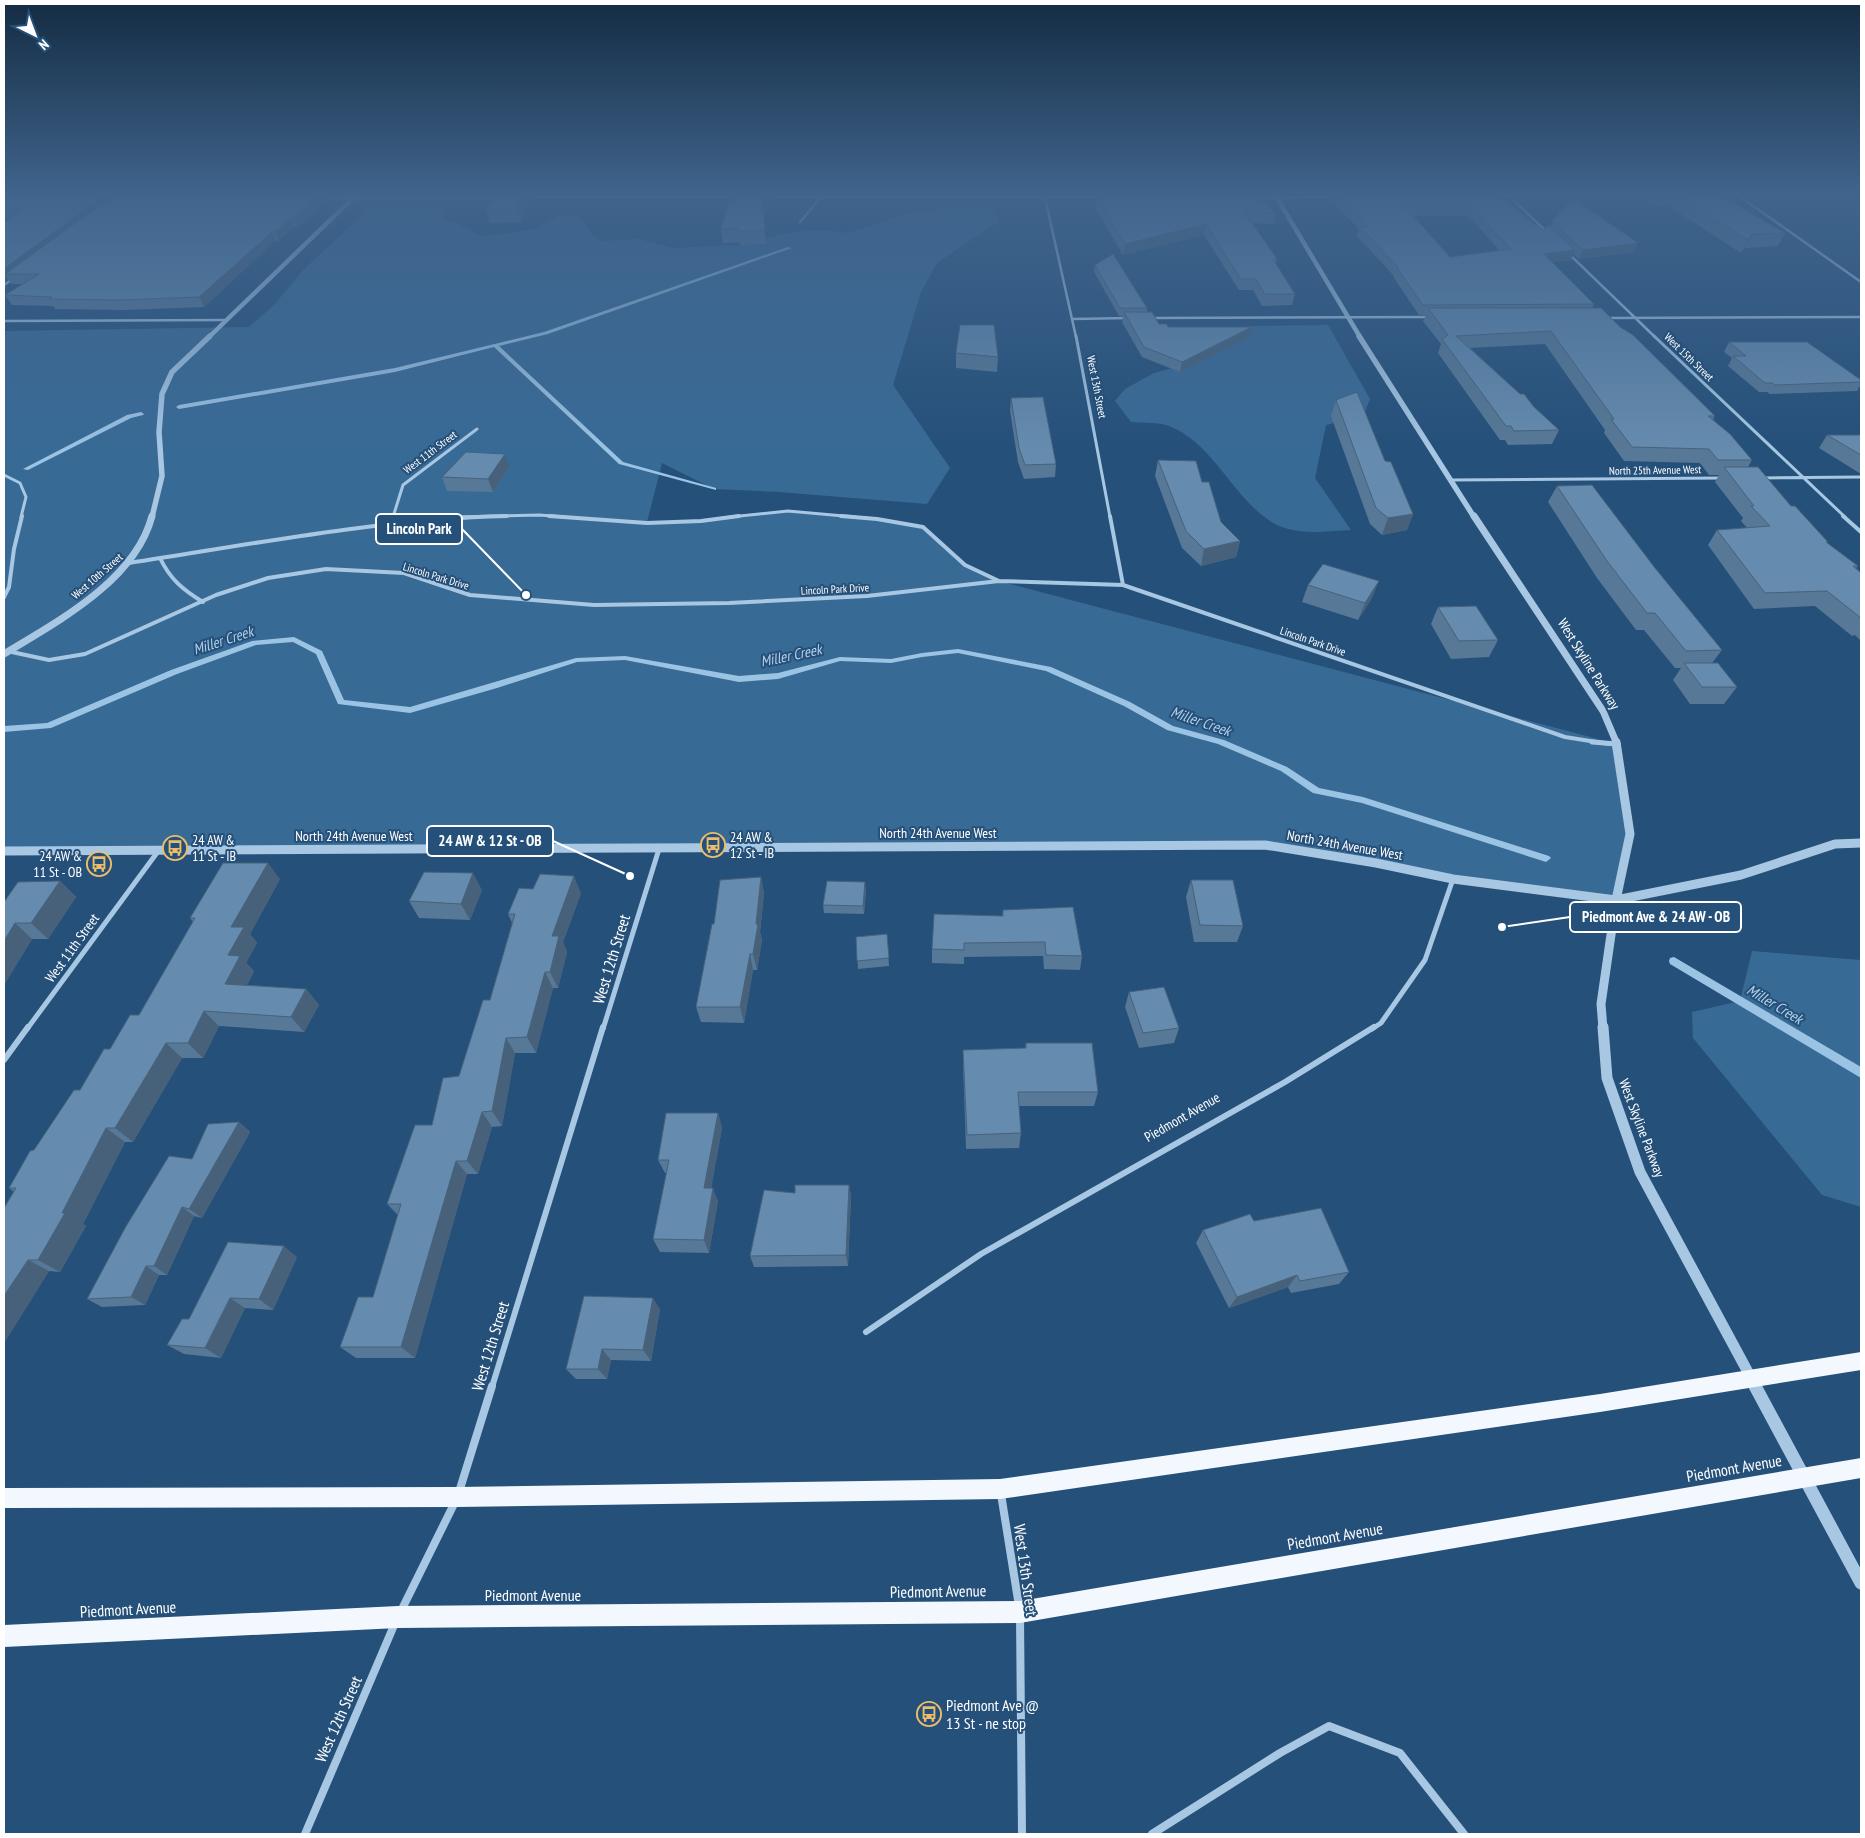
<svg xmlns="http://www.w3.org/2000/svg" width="1865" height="1838" font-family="'PT Sans Narrow',sans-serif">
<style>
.green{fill:#386a96}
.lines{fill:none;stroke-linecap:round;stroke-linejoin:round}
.stream{fill:#9bc3e4;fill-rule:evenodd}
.minor-far5{stroke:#a7c7e3;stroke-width:2.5}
.minor-far4{stroke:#a7c7e3;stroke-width:3}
.minor-far3{stroke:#a7c7e3;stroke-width:4}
.minor-far2{stroke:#a7c7e3;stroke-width:5}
.minor-far1{stroke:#a7c7e3;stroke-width:6}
.minor{stroke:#a7c7e3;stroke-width:8}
.tertiary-far5{stroke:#a7c7e3;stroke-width:4.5}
.tertiary-far4{stroke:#a7c7e3;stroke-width:5.5}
.tertiary-far3{stroke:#a7c7e3;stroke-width:7}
.tertiary-far2{stroke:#a7c7e3;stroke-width:9}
.tertiary-far1{stroke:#a7c7e3;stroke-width:11}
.tertiary{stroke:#a7c7e3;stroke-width:13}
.trunk{fill:#f2f8fe;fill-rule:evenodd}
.wall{fill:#577896;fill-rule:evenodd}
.shaded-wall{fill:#47617a}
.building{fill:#658bae;stroke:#47617a;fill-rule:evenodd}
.labels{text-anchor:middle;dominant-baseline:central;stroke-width:4;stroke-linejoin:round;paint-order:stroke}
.far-street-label{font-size:11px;fill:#fff;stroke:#255079}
.street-label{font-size:14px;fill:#fff;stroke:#255079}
.poi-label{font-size:14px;fill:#fff;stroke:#255079;text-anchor:start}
.water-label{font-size:15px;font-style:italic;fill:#b2d1eb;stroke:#255079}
.near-street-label{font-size:16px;fill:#fff;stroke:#255079}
.near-poi-label{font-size:16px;fill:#fff;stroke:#255079;text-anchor:start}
.leader{fill:none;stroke:#fff;stroke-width:2}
.callout-dot{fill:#fff;stroke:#255079;stroke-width:2}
.callout{fill:#255079;stroke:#fff;stroke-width:2}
.callout-label{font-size:15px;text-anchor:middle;font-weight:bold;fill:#fff}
</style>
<rect width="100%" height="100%" fill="#255079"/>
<!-- green -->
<path class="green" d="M988,203l11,18 -62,42 -16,29 -28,93 57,83 -23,36 -148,-12 -65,-3 -52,-26 -15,59 54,-1 65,-9 22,-1 89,8 46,8 42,38 34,16 618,163 13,90 -14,66 -351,-55 -1261,6v-520l245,-4 26,-23 29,-35 65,-60 78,-1 -4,12 16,4 21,12 26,-2 28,-5 24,-13 20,-2 13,20 11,7 37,-2 34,9 66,-3 49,-12 27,-3 34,3 56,-19z
M1328,325l42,74 -7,17 -37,9 -11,53 36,52c-24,1 -53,6 -76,-6 -42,-24 -61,-81 -106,-98 -11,-4 -26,-3 -38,-4l-16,-21 10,-12 29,-16 48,-13 31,-31 19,-3z
M1752,951l109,9v247l-39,-12 -129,-157 -1,-26 48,-11z"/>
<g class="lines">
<!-- stream -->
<path class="stream" d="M788,247l4,1 -244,86 -49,12 124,116 93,26v2l-97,-26 -125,-117 -99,25 -216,37 -3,-2 3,-2 216,-37 149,-36z
M141,412l3,2 -1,1 -12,3 -103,52 -5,-1 104,-54z
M294,637l28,14 22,49 66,7 166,-49 49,-2 114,20 39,-3 62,-16 51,2 31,-6 36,-4 93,18 79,35 43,24 51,14 63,27 32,21 44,9 186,59 2,2 -5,4 -184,-59 -49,-10 -32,-22 -63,-27 -51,-14 -43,-24 -78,-35 -88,-18 -36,4 -31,6 -51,-2 -62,18 -39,3 -114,-22 -48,2 -80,26 -87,25 -72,-9 -22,-50 -23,-12 -37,3 -79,29 -126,54 -47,4v-6l43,-3 124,-53 81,-29z
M1674,957l187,110v11l-191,-114 -1,-3 1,-3z"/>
<!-- minor-far5 -->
<path class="minor-far5" d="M1044,193l32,144
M1735,193l126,89
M1507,194l41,39
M1494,196h15
M527,197h214
M767,197h334
M322,198h176
M1254,198l82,-1
M800,222l21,-25 1,-4
M1568,253l87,84
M4,285l10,-7
M1149,318l282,-1
M1604,318l257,-1
M1073,319l55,-1
M4,321l222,-1"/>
<!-- minor-far4 -->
<path class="minor-far4" d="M1076,336l34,181
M1654,336l191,181
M4,475l16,8 6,14 -5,20
M1763,478l98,-1
M1450,480l272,-2
M393,517l10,-32 74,-56
M453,517l86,-2 27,2
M730,517l58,-6 67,6"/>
<!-- minor-far3 -->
<path class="minor-far3" d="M549,516l98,7 54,-2 38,-5
M841,516l36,3 46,8 42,38 34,16
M1110,516l13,69
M1843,516l18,16
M391,523l2,-7
M160,558c10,21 23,32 43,44
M129,563c125,-19 251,-44 378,-47
M4,597l5,-10 5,-38 8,-33
M7,651l42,9 36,-6 131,-59 52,-17 58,-9 78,4 66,22 124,10 135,-2 138,-7 132,-15 124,4 442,152 44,7"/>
<!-- minor-far2 -->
<path class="minor-far2" d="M1592,742l25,2
M27,1029l132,-179
M603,1029l56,-180
M1372,1029l9,-6 44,-63 28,-81"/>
<!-- minor-far1 -->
<path class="minor-far1" d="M4,1060l24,-33
M866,1332l115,-78 304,-172 89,-55
M492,1387l111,-360"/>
<!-- minor -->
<path class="minor" d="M459,1492l33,-106
M1001,1494l18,112
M401,1611l54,-109
M1020,1617l2,217
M305,1834l90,-211
M1152,1834l128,-81 49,-27 71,27 64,81"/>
<!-- tertiary-far5 -->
<path class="tertiary-far5" d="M1274,193l86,144
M209,337l144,-139"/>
<!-- tertiary-far4 -->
<path class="tertiary-far4" d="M1359,336l115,181
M152,517l10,-41 -3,-44 3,-38 10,-22 38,-36"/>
<!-- tertiary-far3 -->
<path class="tertiary-far3" d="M1474,516l129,195 14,33
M4,654c54,-33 131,-73 148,-138"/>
<!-- tertiary-far2 -->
<path class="tertiary-far2" d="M4,851l1261,-6 111,18 77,16 163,21 125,-25 94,-31 26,-1
M1603,1029l-2,-25 15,-104 14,-66 -14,-92"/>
<!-- tertiary-far1 -->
<path class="tertiary-far1" d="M1603,1027l4,51 33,94 116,215"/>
<!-- tertiary -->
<path class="tertiary" d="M1755,1386l106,197"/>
<!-- trunk -->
<path class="trunk" d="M1861,1352v18l-261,42 -600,87 -543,8 -453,1v-20l453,-1 543,-8 600,-85z
M1861,1458v20l-841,145 -622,5 -394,19v-22l394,-19 622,-5z"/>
</g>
<!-- wall -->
<path class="wall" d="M4,193h332l-1,1h-10l3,7 -30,26h-4l-15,14h-4l-71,66 -80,3 -69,-1 -2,-3 -41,-1 -7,-10 18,-11h-12l-3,-5 -4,3 6,-64h-6zM109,195h5l-4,3z
M496,193h41l-1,1h-5l1,6 -12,22 -30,1 -4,-14z
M736,193h40l-1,1h-4l1,6 -9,18 3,26 -26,1v-3l-17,1 -2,-14z
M1096,193h158l22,20 -2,11 -22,-1 25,36 -1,5 19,30 -3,11 -30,1 -9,-16h-14l-35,-55 -81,20 -28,-48 1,-11h3l1,-3z
M1324,193h172l48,38 6,-4 2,-6 86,22 -4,9 -55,7 -6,-5 -2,6 -19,2 42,42 -2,4 28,19 95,89 -2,3 39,41 -4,7 80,75 -1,1 31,23 -2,2 5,5v68l-6,-6 -3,1 -37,-30 -61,3 -46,-64 9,-15 30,-2 -6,-7 2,-3 -28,-36 4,-7h-10l-9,-12 -76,-2 -20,-28 1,-3 -60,-86 -75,4 89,82 -7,14 -44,1 -3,-5h-5l-62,-87 3,-9 -18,-23 3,-6h-7l-25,-37v-2l-37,-40 2,-7 -29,-30 2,-6zM1414,216h55l31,35 -50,6z
M1636,193h80l69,40 -7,13 -33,2 -4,5 -74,-48 -13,1z
M1095,265l52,43v4l12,12 9,3 81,10 -69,35 -38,-15 -20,-35 1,-6h-4l-25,-44z
M1729,342l132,38v4l-4,7 -87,3 -3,-2h-8l-31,-26 4,-8 -8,-6z
M956,353l42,4 -1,15 -41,-4z
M1011,398l45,66 -1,13 -31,2 -6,-17 -8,-51z
M1336,400l49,61 28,53 -6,16 -25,5 -12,-11 -39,-108z
M1827,435h34v39l-42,-26z
M1158,460l44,22 19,40 19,19 -4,16 -35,9 -19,-18 -27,-72z
M509,467l-16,25 -46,-1 -5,-14z
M1557,486l98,82 67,82 -10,13 25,24 -13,17h-34l-17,-24 8,-12h-6l-31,-38h-8l-39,-52 -49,-76z
M1308,585l64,13 -14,22 -56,-18z
M1438,607l60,33 -9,17 -38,2 -20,-35z
M761,877l3,17 -4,38 2,8 -5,30h-4l-9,53 -43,-1 -5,-15 18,-83z
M280,879l-30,55 7,9 -11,20 8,8 -7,14 59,4 13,16 -15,27 -85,-6 -16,32h-21l-49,84h-8l-42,82 3,2 -26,46 -11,-1 -45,72 10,-151 -5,-4 25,-38 46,-60 30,-41 29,-34 54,-93 -3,-4z
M1191,880l52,46 -6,16h-43l-8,-45z
M60,881l16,16 -28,42h-16l-28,46v-83z
M482,890l-12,30 -51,-2 -10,-17z
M866,890l-2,24 -40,-1 -1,-8z
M581,893l-18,49 4,10 -9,36h-5l-17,65h-21l-13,73 -10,1 -14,47h-11l-52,184h-59l-16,-11 33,-50 25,-82 -11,-11 45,-79 27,-49 31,-76 22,-77 -4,-9z
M1003,910l79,46 -2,14 -36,-1 -1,-13 -79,1v7l-32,-1v-14l70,-33z
M887,934l2,32 -31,3 -2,-32z
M1129,992l50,36 -5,15 -35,5 -14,-41z
M1026,1043l72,49 -4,14h-75l2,27 -2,15 -53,1 -3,-84v-15l62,-2z
M718,1113l4,15 -11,60 7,13 -9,52 -49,-1 -7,-13 14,-66h-2l-7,-13z
M239,1122l11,10 -48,86 -8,-2 -27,59h-8l-14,30 -43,2 -15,-8 105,-140z
M849,1185l2,12 -3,69 -94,1 -4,-11 45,-63z
M1254,1221l95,51 -10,12 -48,9 -3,-6 -59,21 -33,-65 7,-13z
M297,1257l-24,53 -28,-2 -24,50 -37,-4 -17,-9 22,-26z
M660,1309l-9,52 -40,-1 -4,19h-31l-10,-10z"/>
<!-- shaded-wall -->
<path class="shaded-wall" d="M108,193l4,8 -107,73 3,5 -4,3v-13z
M323,193h2l3,8 -30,26 -4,-9z
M526,193h4l2,7 -12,22 -4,-13z
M768,193h3l1,7 -9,18 -1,-13z
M290,218l4,9 -15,14 -4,-9z
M1206,224l-2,11 -81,20 2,-11z
M272,232l3,9 -71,66 -5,-10z
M1752,234l-7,14 -4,5 7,-13z
M1638,243l-4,9 -55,7 4,-9z
M1575,250l-4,10 -31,4 4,-10z
M1252,327l-3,10 -69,35 2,-10z
M505,454l4,13 -16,25 -5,-13z
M1413,514l-6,16 -25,5 6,-17z
M1240,541l-4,16 -35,9 3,-17z
M1379,581l-7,17 -14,22 7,-17z
M268,863l12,16 -30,55 7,9 -11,20 8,8 -14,28 -15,-15 6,-57z
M473,873l9,17 -12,30 -9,-16z
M574,876l7,17 -18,49 4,10 -9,36 -8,-16 2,-36z
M761,877l3,17 -4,38 2,8 -5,30 -4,-16z
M60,881l16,16 -28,42 -17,-16z
M865,882l1,8 -2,24 -1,-8z
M15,923l17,16 -28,46v-44z
M750,954l3,16 -9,53 -4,-16z
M545,972l8,16 -17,65 -9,-16z
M306,989l13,16 -15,27 -13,-15z
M204,1011l15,15 -16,32 -15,-15z
M506,1038l9,15 -13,73 -10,-15z
M166,1043l16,15 -49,84 -18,-14z
M482,1112l10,15 -14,47 -11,-13z
M718,1113l4,15 -13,73 -5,-13z
M239,1122l11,10 -48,86 -13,-9z
M106,1128l19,14 -42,82 3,2 -26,46 -22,-12z
M456,1161l11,13 -52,184 -14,-11z
M849,1185l2,12 -3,69 -2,-11z
M713,1188l5,13 -9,52 -5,-13z
M182,1207l12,9 -27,59 -13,-9z
M284,1246l13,11 -24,53 -14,-11z
M28,1260l21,11 -45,72v-47z
M146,1266l13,9 -14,30 -14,-8z
M1297,1275l-9,12 -59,21 8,-11z
M230,1298l15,10 -24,50 -16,-10z
M653,1298l7,11 -9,52 -8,-11z
M602,1349l9,11 -4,19 -9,-10z"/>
<!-- building -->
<path class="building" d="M4,193h103l-103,76v-47l18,-12h-18z
M117,193h206l-29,25h-4l-15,14h-3l-73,65 -80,3 -70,-1 3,-2 -47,-2 34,-21h-34z
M496,193h30l-10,16h-30z
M736,193h32l-6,12 3,25 -27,1v-3l-17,1 9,-30h4z
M1102,193h152l22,20 -32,-1 33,47h-4l22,35h-30l-9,-15h-15l-35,-55 -81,20 -29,-48h7z
M1335,193h161l48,38 4,-6 27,25 -31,4 50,50 -171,1 -26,-37h2l-39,-41 8,-1zM1405,207h67l39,42 -61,8z
M1673,193h43l69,40 -33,1 -4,6z
M1573,198l65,45 -55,7 -31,-29z
M1113,254l34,54h-27l-25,-43z
M1428,308h173l19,19 13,8 82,81h-7l22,18 22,26h-34l-9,-11 -77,-2 -21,-28h3l-63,-88 -95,5 64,58h4l10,13 25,23 -45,1 -3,-5h-5l-64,-87 6,-4z
M1124,312h28l7,12h8l1,3h84l-70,35 -38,-15z
M960,325h34l4,32 -42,-4z
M1729,342h78l54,38v2l-86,3 -2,-2h-8l-32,-27h13z
M1357,392l28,69 6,1 22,52 -25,4 -12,-10 -40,-108z
M1043,397l13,67 -31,1 -6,-17 -8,-50z
M1827,435h34v20z
M466,452l39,2 -17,25 -46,-2z
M1158,460l38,1 6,21h7l12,40 19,19 -36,8 -18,-18z
M1724,467h34l33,39h4l33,36h-2l32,24h-5l8,7v45l-34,-27 -62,2 -48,-63 53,-4 -19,-20h3z
M1592,485l63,83 67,82 -36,1 -31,-38h-8l-40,-52 -50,-75z
M1323,564l56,17 -14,22 -57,-18z
M1476,606l22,34 -39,1 -21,-34z
M1684,663h34l19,24h-35z
M223,863h45l-37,64h13l-16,28 12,1 -15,28 81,5 -15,28 -87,-6 -16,32h-22l-51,85h-9l-44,85h3l-27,47h-10l-24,36v-88l12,-20h-7l21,-37 4,-1 40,-60h6l24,-41h6l20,-34h9l56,-97h-5z
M424,872l49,1 -12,31 -52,-3z
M540,874l34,2 -22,60h7l-9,36h-5l-18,65 -21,1 -14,73 -10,1 -15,49h-11l-55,186h-61l18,-50h15l28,-93h-14l28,-79h17l11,-47 16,-2 24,-76h7l25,-86h-7l11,-26 14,1z
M761,877l-5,47h2l-5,30h-3l-10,53h-44l16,-83h2l6,-44z
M1191,880h42l10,46 -43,-1z
M60,881l-29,42h-16l-11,18v-39l14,-20z
M827,881l38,1 -2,24 -40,-1z
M1073,907l9,49 -36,-1 -1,-13 -81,1v7l-32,-1 2,-35 69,2v-6z
M887,934l2,24 -32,3 -1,-24z
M1164,987l15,41 -36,5 -14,-41z
M1026,1043h66l6,49h-80l3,41 -54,2 -4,-85 63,-2z
M666,1113h52l-14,75h9l-9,52 -51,-1 16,-79h-11z
M239,1122l-50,87 -7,-2 -28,59h-8l-15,31 -44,2 38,-71 44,-72 23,3 16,-35z
M795,1185h54l-3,70 -96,1 14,-66 31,3z
M1321,1208l28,64 -49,9 -3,-6 -60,22 -34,-67 47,-16 4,7z
M228,1242l56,4 -25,53 -29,-1 -25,50 -38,-3 15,-26h7z
M584,1296l69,2 -10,52 -41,-1 -4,20h-32z"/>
<!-- sky -->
<linearGradient id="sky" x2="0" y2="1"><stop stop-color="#142c43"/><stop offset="0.43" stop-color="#40648c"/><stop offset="1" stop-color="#40648c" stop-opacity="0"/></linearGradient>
<rect width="1865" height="450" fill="url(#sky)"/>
<!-- icons -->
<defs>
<symbol id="bus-ring" viewBox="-11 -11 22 22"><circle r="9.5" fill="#255079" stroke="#edbd6b" stroke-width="1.5"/><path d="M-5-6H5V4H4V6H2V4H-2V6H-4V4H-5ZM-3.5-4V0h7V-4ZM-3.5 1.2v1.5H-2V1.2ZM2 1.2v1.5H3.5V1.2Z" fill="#edbd6b"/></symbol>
</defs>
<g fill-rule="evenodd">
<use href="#bus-ring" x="699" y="831" width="28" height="28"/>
<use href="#bus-ring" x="161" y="834" width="28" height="28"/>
<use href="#bus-ring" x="85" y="850" width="28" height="28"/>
<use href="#bus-ring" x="915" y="1700" width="28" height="28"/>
</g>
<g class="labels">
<!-- far-street labels -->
<g class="far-street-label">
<text transform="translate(1689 357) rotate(44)">West 15th Street</text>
<text transform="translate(1097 387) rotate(79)">West 13th Street</text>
<text transform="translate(430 452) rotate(-37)">West 11th Street</text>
<text transform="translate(1655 470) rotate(-1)">North 25th Avenue West</text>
<text transform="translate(97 576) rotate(-41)">West 10th Street</text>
<text transform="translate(436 576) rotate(17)">Lincoln Park Drive</text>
<text transform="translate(835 589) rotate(-3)">Lincoln Park Drive</text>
<text transform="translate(1313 641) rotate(19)">Lincoln Park Drive</text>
</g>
<!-- street labels -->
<g class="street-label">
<text transform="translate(1589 664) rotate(58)">West Skyline Parkway</text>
<text x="938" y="833">North 24th Avenue West</text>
<text x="354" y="836">North 24th Avenue West</text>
<text transform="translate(1345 845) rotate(10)">North 24th Avenue West</text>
<text transform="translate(72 948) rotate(-54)">West 11th Street</text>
<text transform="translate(1182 1117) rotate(-30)">Piedmont Avenue</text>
<text transform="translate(1642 1128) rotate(69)">West Skyline Parkway</text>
</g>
<!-- poi labels -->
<g class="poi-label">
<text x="730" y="837">24 AW &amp;<tspan x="730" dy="16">12 St - IB</tspan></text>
<text x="192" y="840">24 AW &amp;<tspan x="192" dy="16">11 St - IB</tspan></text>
<text x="82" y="856" text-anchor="end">24 AW &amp;<tspan x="82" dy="16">11 St - OB</tspan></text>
</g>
<!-- water labels -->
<g class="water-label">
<text transform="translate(223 640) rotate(-18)">Miller Creek</text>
<text transform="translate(791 655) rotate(-12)">Miller Creek</text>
<text transform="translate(1201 721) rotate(19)">Miller Creek</text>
<text transform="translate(1775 1004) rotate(31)">Miller Creek</text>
</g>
<!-- near-street labels -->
<g class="near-street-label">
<text transform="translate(611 959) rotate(-73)">West 12th Street</text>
<text transform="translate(490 1346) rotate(-73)">West 12th Street</text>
<text transform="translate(1734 1468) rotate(-10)">Piedmont Avenue</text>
<text transform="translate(1335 1536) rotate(-10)">Piedmont Avenue</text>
<text transform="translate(1026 1570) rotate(82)">West 13th Street</text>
<text transform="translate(938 1591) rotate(-1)">Piedmont Avenue</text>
<text x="533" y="1595">Piedmont Avenue</text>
<text transform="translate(128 1609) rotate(-3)">Piedmont Avenue</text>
<text transform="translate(338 1719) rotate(-66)">West 12th Street</text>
</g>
<!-- near-poi labels -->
<g class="near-poi-label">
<text x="946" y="1705">Piedmont Ave @<tspan x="946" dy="18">13 St - ne stop</tspan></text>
</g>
</g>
<!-- callouts -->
<path class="leader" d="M526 595L462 529M630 876L553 841M1502 927L1570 917"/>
<g class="callout-dot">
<circle cx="526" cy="595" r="5"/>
<circle cx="630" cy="876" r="5"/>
<circle cx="1502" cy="927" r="5"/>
</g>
<g class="callout">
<rect x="376" y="514" width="86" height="30" rx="5"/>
<rect x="427" y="826" width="126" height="30" rx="5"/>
<rect x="1570" y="902" width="171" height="30" rx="5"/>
</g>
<g class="callout-label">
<text x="419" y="534">Lincoln Park</text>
<text x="490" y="846">24 AW &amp; 12 St - OB</text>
<text x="1656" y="922">Piedmont Ave &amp; 24 AW - OB</text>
</g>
<!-- border -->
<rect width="1865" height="1838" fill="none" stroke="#ffffff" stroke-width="10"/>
<!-- north arrow -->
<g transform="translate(35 35) rotate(138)" stroke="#255079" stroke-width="4" paint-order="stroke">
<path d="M0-4L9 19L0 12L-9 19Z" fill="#ffffff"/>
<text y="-8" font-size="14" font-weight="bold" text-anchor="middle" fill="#ffffff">N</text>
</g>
</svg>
